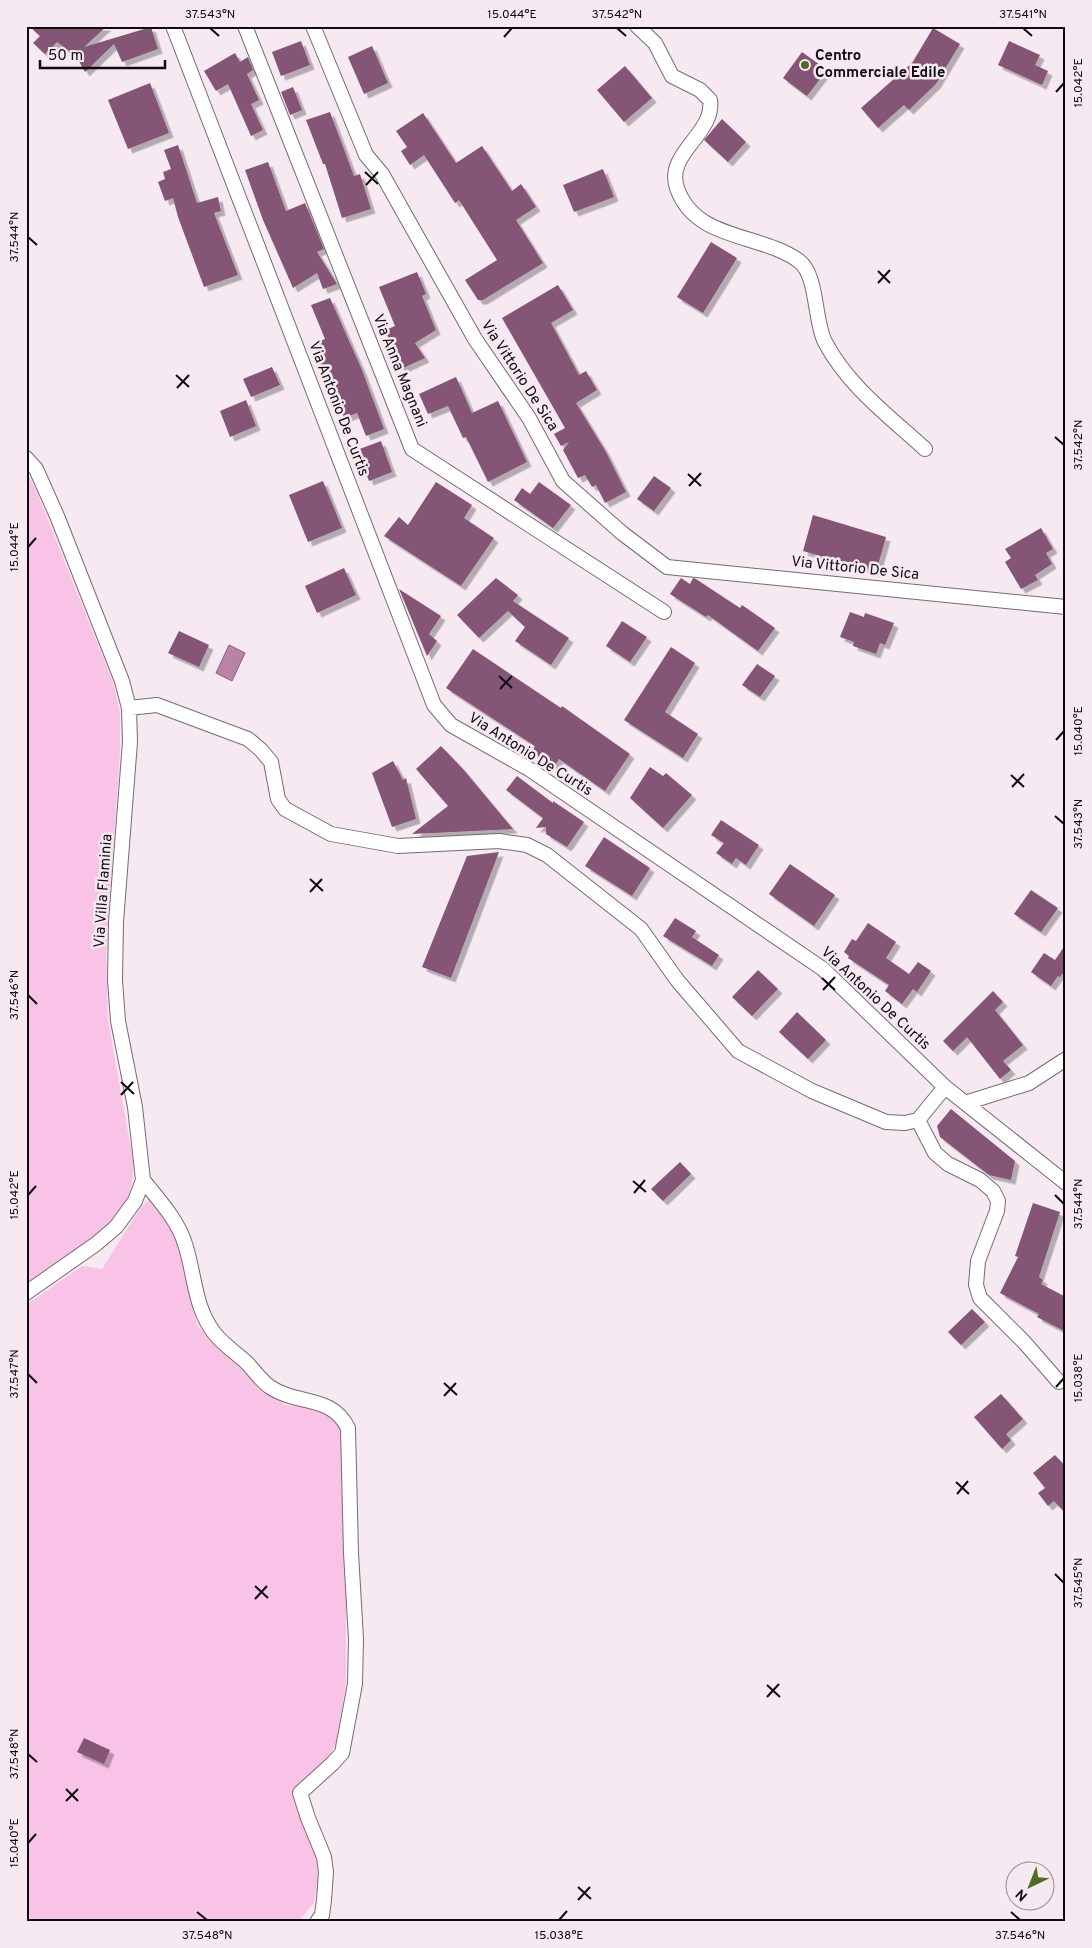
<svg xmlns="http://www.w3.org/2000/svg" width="1092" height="1948" font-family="Overpass,sans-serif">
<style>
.green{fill:#f8c3e6}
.water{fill:#b883a7;stroke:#855f79}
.building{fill:#855476;filter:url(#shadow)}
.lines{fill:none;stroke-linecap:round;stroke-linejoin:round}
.minor-casing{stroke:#766b72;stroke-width:16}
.minor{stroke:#fff;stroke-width:14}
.ticks{fill:none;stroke:#0f0b0e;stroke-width:2}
.poi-dot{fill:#4f6d22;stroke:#f6e9f1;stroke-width:2}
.labels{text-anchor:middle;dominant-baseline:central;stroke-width:5;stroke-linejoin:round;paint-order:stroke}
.poi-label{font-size:15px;font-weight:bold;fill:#0f0b0e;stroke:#f6e9f1;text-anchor:start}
.street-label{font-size:15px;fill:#0f0b0e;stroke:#f6e9f1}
.neatline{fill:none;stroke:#0f0b0e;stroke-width:2}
.ticks-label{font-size:12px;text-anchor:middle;fill:#0f0b0e}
</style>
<defs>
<filter id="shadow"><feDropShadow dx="4.5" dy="4.5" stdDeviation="0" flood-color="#0004"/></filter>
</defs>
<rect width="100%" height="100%" fill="#f6e9f1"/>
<!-- green -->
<path class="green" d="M26,471l10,19 78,195 6,28v39l-14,199 2,69 26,146c-2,14 -3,29 -10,41 -17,30 -69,60 -98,80z
M151,1200l7,7 23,40 16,78 44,44 44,36 29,3 22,10 6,12 4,139v115l-10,58 -7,15 -37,33 24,64 2,23 -4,26 -16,19h-272v-617l56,-39 20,3 39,-62 7,-6z"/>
<!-- water -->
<path class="water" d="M229,645l16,8 -13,28 -16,-8z"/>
<!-- building -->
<path class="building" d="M29,26h78l-23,21 67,-20 7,22 -36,13 -8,-18 -29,28 -9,-16 -19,-14 -12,12 -12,-11 7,-7z
M933,28l27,16 -24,40 -27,26 -5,-5 -26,23 -17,-20 51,-45z
M301,41l9,24 -29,11 -9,-24z
M1009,41l31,14 -5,10 13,6 -6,14 -44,-20z
M372,46l16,37 -24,11 -16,-37z
M802,52l25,18 -20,26 -24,-18z
M235,53l5,9 8,-5 5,13 -6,4 12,26 -8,4 12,26 -12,6 -23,-52 -12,7 -12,-20z
M625,66l27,32 -28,24 -27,-32z
M150,83l19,50 -41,16 -20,-49z
M293,87l9,23 -12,5 -9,-23z
M330,112l24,64 6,-2 11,35 -29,9 -17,-54h-2l-17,-44z
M423,113l33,50 26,-17 30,45 9,-7 15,23 -20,13 27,43 -60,37h-5l-13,-20 32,-20 -38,-60 -4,3 -31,-48 -14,10 -9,-14 6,-4 -11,-16z
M722,119l24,23 -18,20 -24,-22z
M178,145l19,58 21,-6 3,14 -7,2 24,62 -34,12 -26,-70 -5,-19 -8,3 -7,-19 7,-3 -2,-7 8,-3 -7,-19z
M268,162l18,49 19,-8 19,46 -7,3 20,32 -14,5 -6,-16 -24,15 -30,-68 -18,-50z
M603,169l11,28 -40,15 -11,-27z
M711,242l26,16 -34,55 -26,-16z
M417,272l9,22 -4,2 14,34 -21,13 10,15 -24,11 -16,-39 10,-4 -16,-39z
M558,285l15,25 -22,13 28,52 7,-4 11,19 -21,13 30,49 20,40 -21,11 -9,-18 -4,2 -7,-12 -7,3 -15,-28 6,-8 -8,4 -7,-12 11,-6 -63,-110z
M330,298l32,72 22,59 -18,7 -9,-23 -13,5 -32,-74 13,-5 -14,-34z
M272,367l8,18 -29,12 -8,-18z
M456,377l16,36 26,-12 29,61 -39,20 -22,-45 -3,1 -15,-32 -20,8 -9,-20z
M246,400l10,26 -26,11 -10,-26z
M381,441l11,31 -23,9 -12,-31z
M654,476l17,12 -17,23 -17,-12z
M323,481l19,47 -34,14 -19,-47z
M436,482l36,23 -8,13 30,20 -33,48 -77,-50 15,-19 9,8z
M539,482l32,23 -18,23 -39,-28 8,-12 8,6z
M813,515l73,22 -10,35 -73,-21z
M1041,528l12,21 -7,4 6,11 -17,11 3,5 -17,9 -16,-27 6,-4 -6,-9z
M344,568l12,27 -39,18 -12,-27z
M496,578l22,17 -5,6 56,37 -18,27 -36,-24 10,-14 -17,-16 -29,27 -22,-23z
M681,578l9,6 3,-6 3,1 44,29 2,-3 33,23 -17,23 -50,-36 -2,2 -36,-23z
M399,589l42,27 -12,18 8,7 -10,15z
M850,612l14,5 1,-4 29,10 -9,22 -5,-2 -4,11 -23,-8 1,-4 -14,-5z
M622,621l25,16 -17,25 -24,-16z
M179,631l30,14 -10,22 -31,-14z
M671,647l24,16 -30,49 33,22 -15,24 -59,-38z
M473,649l88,59 1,-2 68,48 -25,37 -46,-32 -5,8 -22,-15 3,-6 -89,-58z
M757,664l18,12 -15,21 -18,-12z
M441,746l22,23 50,60 -101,5 36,-28 -32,-37z
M393,761l10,19 3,-2 10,41 -24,8 -20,-54z
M650,767l13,9 3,-3 26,22 -29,33 -33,-30z
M517,776l36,27v-2l31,21 -17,25 -21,-13v-7l-10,1 7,-10 -37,-28z
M721,820l38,25 -13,20 -10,-7 -4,6 -16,-11 8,-10 -13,-8z
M604,837l46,31 -18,28 -47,-30z
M499,852l-48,126 -29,-11 45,-111z
M790,864l45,31 -21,31 -45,-32z
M1031,890l27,18 -17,24 -27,-18z
M675,918l21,13 -4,6 27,18 -7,11 -49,-30z
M868,923l28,19 -10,16 23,16 9,-12 13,9 -14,21 -4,-3 -11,15 -17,-13 4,-6 -41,-27 1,-2 -5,-4 8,-13 4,2z
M1066,944v25l-6,8 -2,-1 -7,10 -20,-14 13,-19 11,7z
M758,970l20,19 -26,27 -20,-19z
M993,991l10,11 -8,8 28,35 -20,16 8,9 -11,9 -33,-42 -14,14 -10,-10z
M797,1012l29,28 -18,19 -29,-27z
M951,1109l64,52 -4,19 -22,-5 -49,-38 -3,-11z
M680,1162l11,12 -28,27 -12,-12z
M1033,1203l27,9 -21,65 4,3 -2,4 25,13v35l-29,-15 2,-3 -39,-21 18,-36 -3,-1z
M972,1309l13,13 -24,23 -13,-13z
M1001,1394l22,25 -17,15 5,6 -9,9 -28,-32z
M1055,1455l11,12v47l-12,-13 -6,5 -10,-13 7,-5 -12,-15z
M84,1738l26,12 -6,14 -27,-12z"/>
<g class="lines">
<defs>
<path id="minor" d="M173,26l261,679 17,20 78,44 294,200 122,118 121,96
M245,26l167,423 252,163
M313,26l53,129 16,19 93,165 54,79 34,63 59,52 45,34 399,40
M637,26l18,17 17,33 28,14 10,10c5,34 -45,53 -33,88 18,53 84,45 122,73 19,14 15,60 26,81 23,44 64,74 100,107
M26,458l10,11 21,47 65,165 7,27 1,34 -14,180 -1,58 3,41 17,86 8,73 -8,21 -19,26 -20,17 -70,49
M129,708l28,-3 91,34 13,11 10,12 7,37 7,10 46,25 67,12 101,-5 28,4 20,10 94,74 36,51 61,71 74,40 74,31 19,1 13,-3 27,-33
M965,1103l64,-20 37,-24
M918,1120l17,33 13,11 32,16 13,11 5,10 -1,10 -19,50 -2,24 4,13 44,44 35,40
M143,1180c15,19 35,40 42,64 10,30 9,64 30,90 9,11 21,19 31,28 8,8 15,19 24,25 28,19 61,7 78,41l3,125 5,86 -1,45 -13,69 -9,10 -33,30 8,25 16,39 2,15 -2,28 -2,15 -5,7"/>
</defs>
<!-- minor casing -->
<use href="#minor" class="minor-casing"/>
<!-- minor -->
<use href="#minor" class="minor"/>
</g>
<!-- ticks -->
<path class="ticks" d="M210,28l9,8M617,28l9,8M1023,28l9,8M504,37l8,-9M1056,92l8,-9M365,172l13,12M366,185l12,-13M28,237l9,8M878,271l12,12M878,283l12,-13M176,375l13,12M177,388l12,-13M1055,437l9,8M688,474l13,12M689,486l12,-13M28,547l8,-9M499,676l13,12M500,689l12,-13M1056,740l8,-9M1011,775l13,12M1012,787l12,-13M1055,816l9,8M310,879l13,12M310,892l12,-13M822,978l13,12M823,990l12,-13M28,995l9,9M121,1082l13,12M121,1095l12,-13M633,1181l13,11M634,1193l11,-13M28,1195l8,-9M1055,1195l9,9M28,1374l9,9M444,1383l13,12M1056,1387l8,-9M444,1396l12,-13M956,1482l13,12M957,1494l11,-13M1055,1574l9,9M255,1586l13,12M255,1599l12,-13M767,1685l13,12M767,1697l12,-13M28,1754l9,8M66,1789l12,12M66,1801l12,-12M28,1843l8,-9M578,1887l13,12M578,1900l12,-13M197,1912l10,8M1011,1912l9,8M559,1920l8,-9"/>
<!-- markers -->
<circle class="poi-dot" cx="805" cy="65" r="5"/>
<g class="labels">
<!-- poi labels -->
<g class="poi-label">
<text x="815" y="56">Centro<tspan x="815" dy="17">Commerciale Edile</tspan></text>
</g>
<!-- street labels -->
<g class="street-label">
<text transform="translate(399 371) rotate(68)">Via Anna Magnani</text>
<text transform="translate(519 376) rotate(57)">Via Vittorio De Sica</text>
<text transform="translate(338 409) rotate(69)">Via Antonio De Curtis</text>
<text transform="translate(855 569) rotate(6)">Via Vittorio De Sica</text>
<text transform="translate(530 755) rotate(32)">Via Antonio De Curtis</text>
<text transform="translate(104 891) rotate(-86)">Via Villa Flaminia</text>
<text transform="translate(875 999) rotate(43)">Via Antonio De Curtis</text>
</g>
</g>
<!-- border -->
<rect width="1092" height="1948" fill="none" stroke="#f6e9f1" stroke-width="55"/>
<!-- north arrow -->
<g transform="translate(1030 1886) rotate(223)"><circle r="24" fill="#f6e9f1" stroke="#9a9096"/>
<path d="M0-4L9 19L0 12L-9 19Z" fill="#4f6d22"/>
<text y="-8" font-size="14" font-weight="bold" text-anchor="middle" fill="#0f0b0e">N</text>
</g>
<!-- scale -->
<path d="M40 60v8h125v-8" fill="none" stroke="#0f0b0e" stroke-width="2.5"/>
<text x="48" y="60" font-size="15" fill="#0f0b0e" stroke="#f6e9f1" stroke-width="4" paint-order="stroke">50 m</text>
<rect x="28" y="28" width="1036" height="1892" class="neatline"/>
<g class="ticks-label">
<text x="210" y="18">37.543°N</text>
<text x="512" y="18">15.044°E</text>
<text x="617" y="18">37.542°N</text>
<text x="1023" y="18">37.541°N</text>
<text transform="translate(1078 83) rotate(-90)" y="4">15.042°E</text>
<text transform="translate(14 237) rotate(-90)" y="4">37.544°N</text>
<text transform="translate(1078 445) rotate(-90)" y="4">37.542°N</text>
<text transform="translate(14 547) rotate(-90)" y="4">15.044°E</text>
<text transform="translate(1078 731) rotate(-90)" y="4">15.040°E</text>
<text transform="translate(1078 824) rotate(-90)" y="4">37.543°N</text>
<text transform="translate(14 995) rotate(-90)" y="4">37.546°N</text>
<text transform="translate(14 1195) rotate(-90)" y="4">15.042°E</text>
<text transform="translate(1078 1204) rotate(-90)" y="4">37.544°N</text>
<text transform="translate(14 1374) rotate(-90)" y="4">37.547°N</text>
<text transform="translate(1078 1378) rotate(-90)" y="4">15.038°E</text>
<text transform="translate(1078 1583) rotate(-90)" y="4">37.545°N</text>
<text transform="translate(14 1754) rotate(-90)" y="4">37.548°N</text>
<text transform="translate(14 1843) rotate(-90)" y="4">15.040°E</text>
<text x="207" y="1939">37.548°N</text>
<text x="559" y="1939">15.038°E</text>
<text x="1020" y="1939">37.546°N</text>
</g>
</svg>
